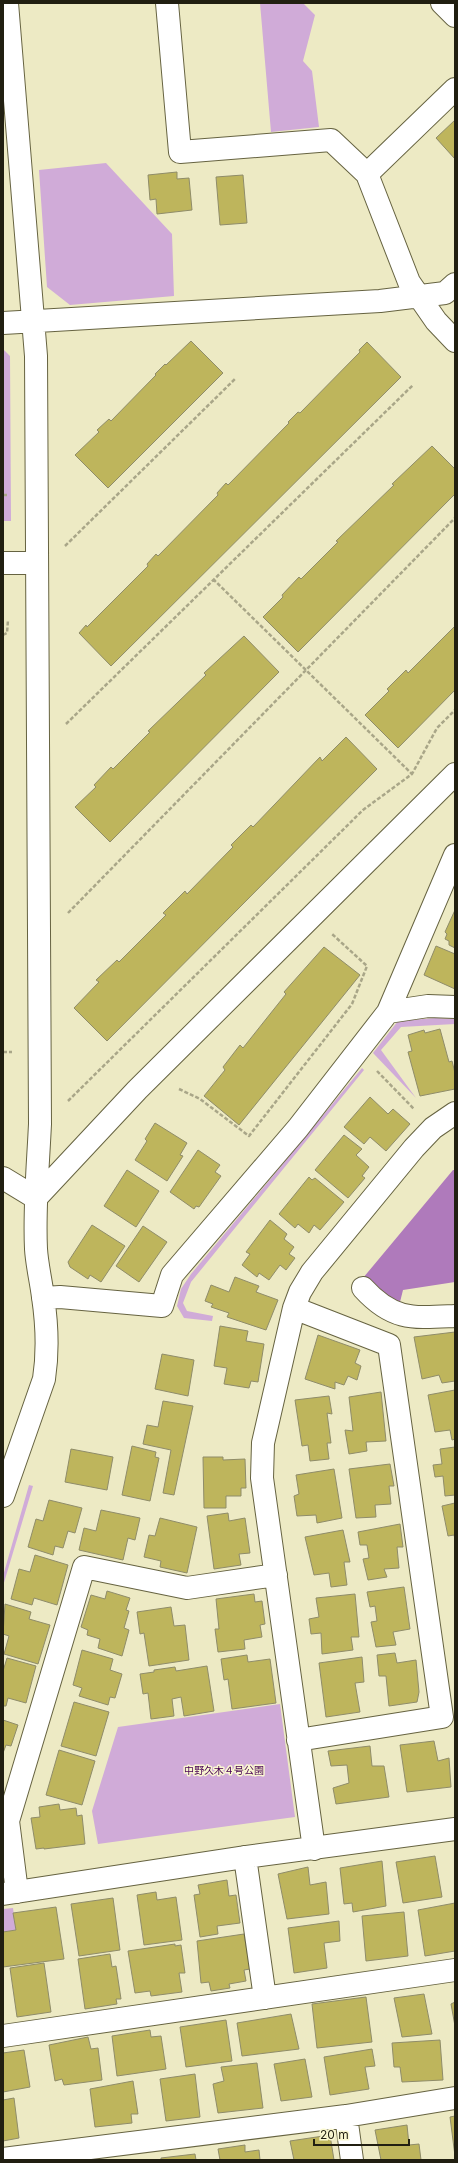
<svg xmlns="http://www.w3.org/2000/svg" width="458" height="2163" font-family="Inter,'Noto Sans JP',sans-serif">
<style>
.green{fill:#d0abd8}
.water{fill:#af7abb}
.building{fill:#beb55c;stroke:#8f8c69}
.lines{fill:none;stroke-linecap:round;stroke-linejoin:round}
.minor-casing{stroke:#666341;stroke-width:24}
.path{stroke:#a9a688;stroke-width:2.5;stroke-dasharray:4 2;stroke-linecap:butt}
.minor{stroke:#fff;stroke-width:22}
.labels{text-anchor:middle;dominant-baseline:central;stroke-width:3;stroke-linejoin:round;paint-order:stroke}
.park-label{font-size:10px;fill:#470054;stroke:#faf8d1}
</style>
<rect width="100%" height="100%" fill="#edeac4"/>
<!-- green -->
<path class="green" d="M260,3h43l12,12 -12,46 9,10 7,56 -48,5z
M106,163l66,71 2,62 -104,9 -23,-18 -8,-117z
M3,349l7,7 1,165h-8z
M435,1018l20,1v5l-54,3 -20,23 35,48 -43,-45 25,-32z
M362,1068l2,2 -173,212 -8,21 4,8 26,5 -1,5 -28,-3 -7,-12 4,-17 10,-15 82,-98z
M29,1485l4,1 -30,100v-10z
M280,1704l15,113 -197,27 -6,-33 26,-84z
M13,1908l3,22 -13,2v-23z"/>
<!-- water -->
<path class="water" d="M453,1170h2v112l-52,8 -3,12 -14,-4 -23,-20z"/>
<!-- building -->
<path class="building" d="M455,120v39l-19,-21z
M177,172v7l12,-1 3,32 -35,4 -1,-15 -6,1 -2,-25z
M243,175l4,48 -27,2 -4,-48z
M191,341l32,32 -115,115 -33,-33 24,-23 -2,-2 12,-11 2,2 45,-46 -1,-1 10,-10 1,1z
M367,342l34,35 -290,289 -32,-33 7,-8 1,2 61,-61 -1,-2 9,-10 2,2 60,-61 -1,-2 9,-10 2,2 61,-62 -1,-1 10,-10 2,1 60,-61 -1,-2z
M432,446l23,23v25l-157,158 -35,-35 20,-20 -1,-2 17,-18 2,2 37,-37 -2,-1 58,-56 -2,-1z
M455,626v64l-57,58 -33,-33 24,-24 -2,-2 19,-19 2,3z
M244,636l35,36 -169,170 -35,-35 21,-20 -2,-2 17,-18 2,2 37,-37 -2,-1 58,-56 -2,-2z
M346,737l31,32 -270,272 -33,-33 25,-26 -3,-2 21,-20 2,2 47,-47 -3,-2 22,-22 2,3 46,-47 -2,-2 20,-20 2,2 67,-70 2,4z
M455,910v38l-6,-3v-4l-4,-2 2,-5 -2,-2z
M436,946l19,8v35l-31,-14z
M324,947l36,28 -121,150 -35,-29 21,-26 -2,-3 17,-22 3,3 43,-54 -2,-2z
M440,1029l9,33 3,-1 3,12v16l-35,7 -12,-44 4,-1 -4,-16 16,-5 1,3z
M370,1097l18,17 5,-5 17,15 -24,27 -16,-14 -6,7 -20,-17z
M155,1123l32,20 -7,12 3,1 -16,25 -32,-21 12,-19 -2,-2z
M344,1135l18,14 -6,6 13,12 -7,9 3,2 -17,20 -33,-28z
M198,1150l22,15 -5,7 6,4 -22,31 -3,-1 -2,3 -24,-17z
M127,1170l32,21 -23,36 -32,-21z
M309,1177l3,3 3,-2 29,24 -24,28 -6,-5 -5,8 -11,-9 -3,4 -16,-14z
M270,1220l17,14 -3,5 10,8 -5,7 6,4 -9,12 -6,-5 -11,15 -10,-7 -2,4 -15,-12 8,-11 -4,-2z
M92,1225l33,21 -24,36 -11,-7 -2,4 -18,-12 -2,-5z
M143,1226l24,16 -28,40 -23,-16z
M235,1277l24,9 -3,6 22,8 -12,30 -39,-13 2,-4 -18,-6 2,-3 -8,-3 6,-16 18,7z
M220,1326l28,5 -2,10 18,3 -6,38 -7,-1 -2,7 -25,-4 3,-16 -13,-2z
M455,1332v49l-13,2 -3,-8 -17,4 -8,-42z
M318,1335l42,15 -5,13 6,3 -4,14 -9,-4 -4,9 -9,-3v7l-30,-10z
M162,1354l32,6 -6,36 -33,-7z
M455,1390v49l-3,1 -2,-10 -15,2 -7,-37z
M381,1392l5,49 -20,1 1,9 -18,3 -4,-24 8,1 -4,-34z
M329,1396l3,18 -5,-1 4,30h-4l2,16 -19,2 -2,-16 -6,1 -7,-46z
M163,1401l30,5 -19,89 -11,-2 8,-43 -28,-6 4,-19 11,2z
M132,1446l24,6 -1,5 4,1 -9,43 -28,-6z
M455,1447v48l-10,1 -2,-20 -8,1 -2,-12 9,-1 -2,-15z
M71,1449l42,8 -6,33 -42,-8z
M203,1457h20v3l22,-1 1,29h-5v8h-15v12h-22z
M390,1464l4,22h-5l2,18 -16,1 1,12 -20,1 -7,-49z
M334,1469l8,49 -25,5 -1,-8 -19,1 -3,-20 5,-2 -3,-19z
M49,1500l33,8 -7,25 -7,-2 -5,17 -8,-2 -2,9 -25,-8 8,-28 7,2z
M455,1503v36l-1,-4 -6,1 -6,-30z
M101,1510l39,8 -5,22 -7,-2 -5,22 -44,-10 5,-22 12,3z
M228,1513l1,8 16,-3 5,35 -11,1 2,11 -27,4 -7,-53z
M160,1518l37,9 -10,46 -27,-6 1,-6 -17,-4 5,-22 6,1z
M400,1524l3,23h-6l2,21 -15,1 3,8 -19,3 -5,-21 6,-1 -2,-13h-7l-2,-13z
M343,1530l7,32h-6l3,23 -16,2 -2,-14 -15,2 -9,-38z
M35,1555l33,10 -11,40 -23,-7 -2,7 -21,-6 8,-30 11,3z
M404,1587l6,42 -17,3 3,13 -20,2 -5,-25 6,-1 -2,-15 -5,1 -3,-15z
M107,1591l23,7 -4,12 3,1 -5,17 5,2 -7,26 -24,-8 2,-9 -13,-4 1,-5 -7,-3 10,-32 14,4z
M254,1594l1,8 7,-1 3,23 -5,1 2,12 -18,3 1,9 -27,3 -3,-23h4l-3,-30z
M355,1594l4,43h-8l2,13 -31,4 -1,-21 -10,1 -2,-15 10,-2 -3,-19z
M5,1604l26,8 -2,7 21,6 -12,39 -34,-10 5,-18 -6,-2z
M171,1607l3,19 11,-1 4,35 -40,6 -5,-33 -4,1 -3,-22z
M82,1650l31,9 -3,11 12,4 -7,24 -5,-1 -2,8 -29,-9 3,-8 -9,-3z
M395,1653l2,10 19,-3 3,32 -2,10 -28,4 -3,-30h-7l-2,-21z
M247,1655l1,7 22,-3 6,44 -44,6 -4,-30 -4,1 -3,-21z
M362,1657l2,25 -9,1 5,29 -34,5 -7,-54z
M7,1658l29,8 -10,37 -18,-5 -2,8h-3v-35z
M207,1666l7,45 -30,5 -3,-19 -9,2 2,17 -23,3 -3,-26 -5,1 -3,-20 14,-2v-2l21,-3 1,4z
M74,1702l35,10 -13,44 -35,-10z
M3,1720l15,5 -7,21 -5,-1 -3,8z
M434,1741l4,20 11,-3 2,29 -44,5 -7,-47z
M370,1746l2,20h12l5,31 -53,7 -3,-16 16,-5 -2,-18 -16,1 -3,-15z
M59,1750l36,11 -13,44 -36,-10z
M59,1804l1,6 16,-2 1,8 5,-1 3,29 -41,5v-1l-8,1 -5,-31 9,-1 -1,-10z
M435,1856l7,41 -39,6 -7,-41z
M382,1861l4,45 -33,6 -1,-9 -8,1 -4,-36z
M308,1867l2,18 16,-3 3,32 -42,5 -9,-45z
M227,1880l2,16 7,-1 4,28 -23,3 1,8 -18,3 -6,-42 6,-1 -2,-9z
M156,1892l1,8 19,-3 6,43 -38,5 -7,-50z
M113,1898l7,52 -41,6 -8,-52z
M455,1903v48l-30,5 -7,-46z
M56,1907l8,52 -61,8v-35l13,-2 -3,-17z
M404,1912l4,44 -42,5 -4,-45z
M339,1921l1,20 -16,2 3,25 -33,5 -6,-45z
M244,1934l6,35 -6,1 2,11 -17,3 1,4 -19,3 -2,-9 -8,1 -4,-42z
M175,1944v2l6,-1 4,28h-6l3,19 -31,4 -1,-5 -15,2 -7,-42z
M110,1954l2,13 4,-1 5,33h-5l1,5 -32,5 -7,-50z
M44,1963l7,49 -34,5 -7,-49z
M424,1994l8,40 -30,3 -8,-39z
M366,1997l6,45 -55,6 -5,-44z
M455,2002v24l-4,-22z
M291,2014l8,35 -57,7 -5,-33z
M226,2020l6,41 -46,6 -6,-40z
M150,2030l1,7 10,-1 5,33 -49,7 -5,-40z
M88,2037l3,12 7,-1 4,32 -38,5 -2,-6 -7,2 -6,-36z
M440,2040l3,40 -41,2 -2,-15h-6l-2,-24z
M372,2049l3,17 -10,1 4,22 -39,6 -6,-38z
M24,2050l6,37 -27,5v-39z
M305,2059l7,38 -31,4 -7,-37z
M257,2063l6,45 -45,5 -5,-29 11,-3 -3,-14z
M195,2074l5,43 -34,4 -6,-42z
M133,2081l5,33h-7l1,9 -37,4 -5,-38z
M14,2098l5,40 -16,3v-41z
M455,2116v40l-5,-39z
M407,2125l2,20 10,-1 2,16h-40l-6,-30z
M330,2135l4,25h-40l-4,-19z
M245,2145v7l14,-2 1,10h-40l-2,-11z
M195,2154l1,6h-35v-2z"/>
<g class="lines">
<defs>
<path id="minor" d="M167,3l13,149 151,-12 36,34 42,108 27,39 19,20
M442,3l13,13
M367,174l88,-85
M3,323l377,-22 65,-8 10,-9
M3,563h33
M388,1012l40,-6 27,1
M3,1178l33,20 101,-108 318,-316
M363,1288c30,33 50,30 92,28
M43,1298l17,-1 102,9 10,-31 126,-147 90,-116 67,-157
M294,1308l95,37 53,372 -144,23
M3,1496l41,-117c4,-26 3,-55 -1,-82 -2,-16 -6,-32 -7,-48 -2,-41 2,-83 4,-125l-4,-768 -29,-353
M314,1849l-52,-371 1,-35 31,-135 6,-16 12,-20 102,-124 19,-20 22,-15
M245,1857l20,141
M17,1892l-9,-71 76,-254 103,21 89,-13
M3,1894l242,-37 210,-28
M3,2036l452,-66
M346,2116l6,44
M3,2159l343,-43 109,-18"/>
</defs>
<!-- minor casing -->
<use href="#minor" class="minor-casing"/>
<!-- path -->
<path class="path" d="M3,495h6
M65,546l170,-167
M213,579l199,195
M3,635l4,-2 1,-13
M66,724l347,-339
M68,913l387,-395
M3,1052h9
M377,1071l37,38
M179,1089l21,10 49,37 103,-132 15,-38 -35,-32
M68,1101l295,-291 49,-36 25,-46 18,-18"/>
<!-- minor -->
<use href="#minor" class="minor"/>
</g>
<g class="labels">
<!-- park labels -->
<g class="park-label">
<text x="224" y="1770">中野久木４号公園</text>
</g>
</g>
<!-- border -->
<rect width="458" height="2163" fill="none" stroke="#211f11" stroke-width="8"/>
<!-- scale -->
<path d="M314 2139v6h95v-6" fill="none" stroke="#211f11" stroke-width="2"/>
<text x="320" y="2139" font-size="12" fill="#211f11" stroke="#faf8d1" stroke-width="3" paint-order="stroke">20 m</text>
</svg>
